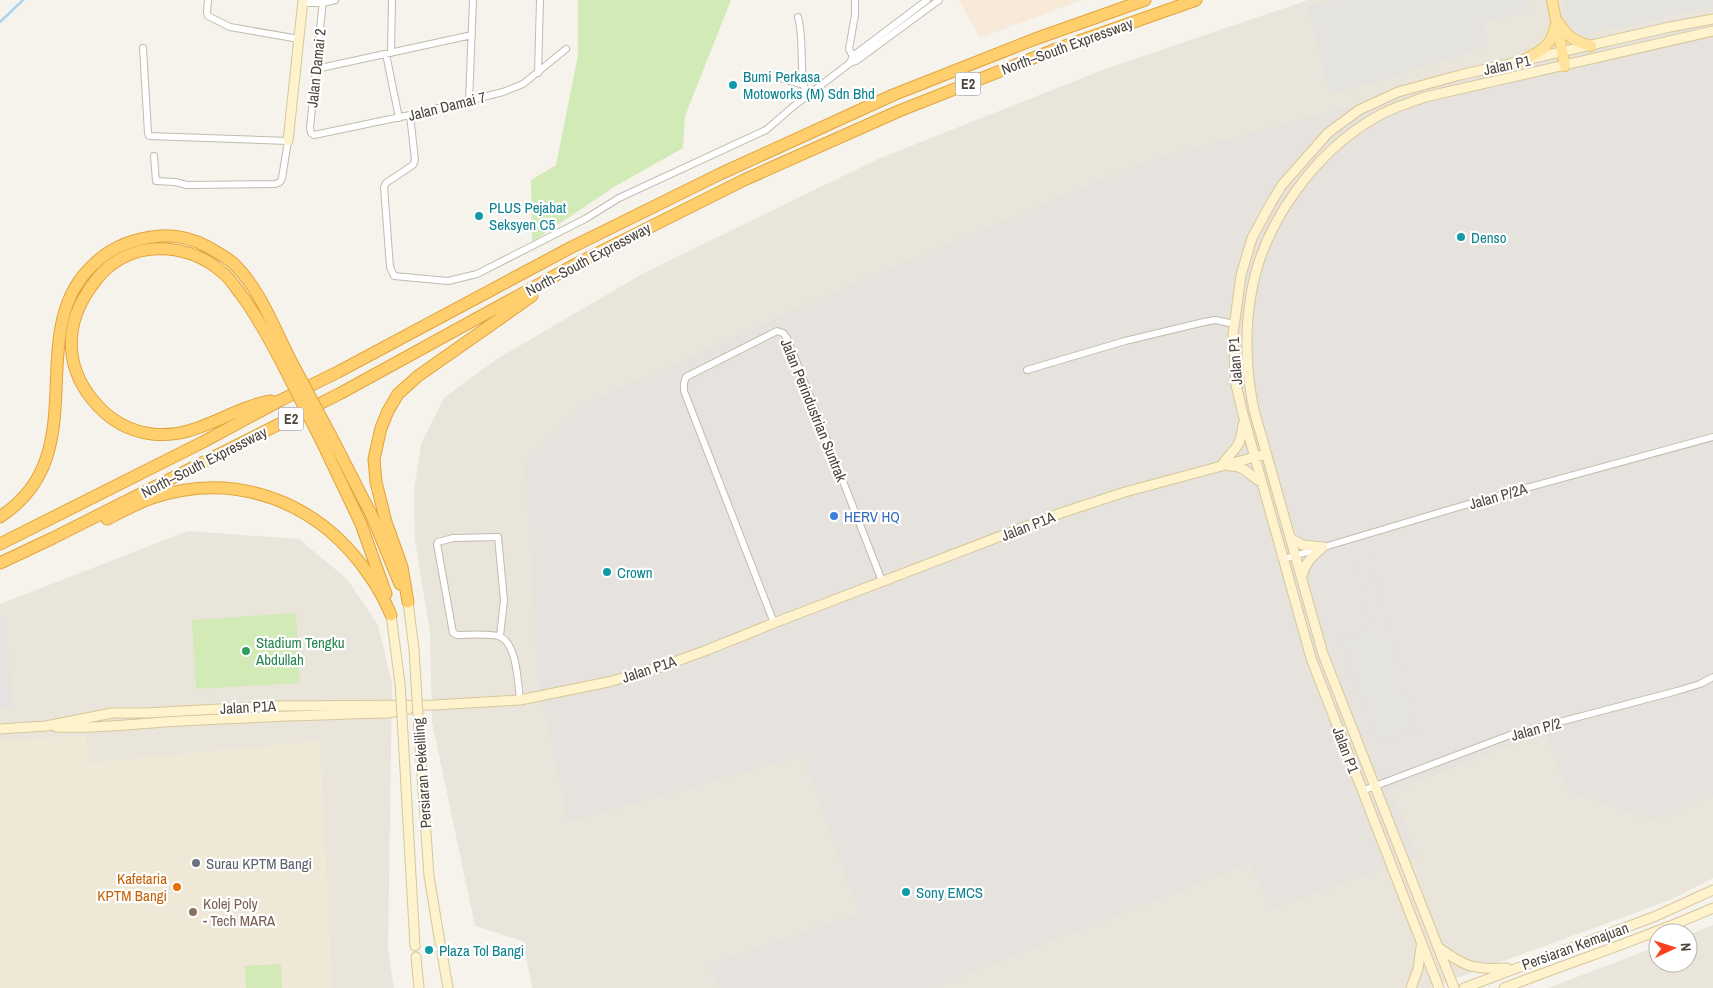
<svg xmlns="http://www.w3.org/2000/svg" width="1713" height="988" font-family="'Archivo Narrow',sans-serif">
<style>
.residential{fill:#eae5da}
.commercial{fill:#f7ead8}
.industrial{fill:#e6e2dd}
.education{fill:#efe8d6}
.green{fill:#d2eab5}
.parking{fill:#e5e3e0}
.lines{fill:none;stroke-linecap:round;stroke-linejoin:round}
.stream{stroke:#a9d4f2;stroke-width:2.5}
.street-casing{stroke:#c2bbae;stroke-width:8}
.secondary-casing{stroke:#d6c79b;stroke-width:11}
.primary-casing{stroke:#e6c16a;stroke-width:12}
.highway-casing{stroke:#e0a43c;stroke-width:13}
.street{stroke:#fff;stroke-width:6}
.secondary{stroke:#fff3cd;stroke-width:9}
.primary{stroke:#ffe39c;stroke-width:10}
.highway{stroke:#ffcf6e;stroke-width:11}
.secondary-bridge-casing{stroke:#d6c79b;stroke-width:11;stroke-linecap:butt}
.highway-bridge-casing{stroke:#e0a43c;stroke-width:13;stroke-linecap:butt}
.secondary-bridge{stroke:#fff3cd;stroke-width:9}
.highway-bridge{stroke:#ffcf6e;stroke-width:11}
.culture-dot{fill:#0f9aa8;stroke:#fff;stroke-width:2}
.shop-dot{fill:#3f7fe0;stroke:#fff;stroke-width:2}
.leisure-dot{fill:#2e9e5b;stroke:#fff;stroke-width:2}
.worship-dot{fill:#6b7280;stroke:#fff;stroke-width:2}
.food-dot{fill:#e8710a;stroke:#fff;stroke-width:2}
.education-dot{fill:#8d6e63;stroke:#fff;stroke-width:2}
.labels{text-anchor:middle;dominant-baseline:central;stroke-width:4.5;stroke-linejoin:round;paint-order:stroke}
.shield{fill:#fff;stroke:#817c74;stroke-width:1}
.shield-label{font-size:14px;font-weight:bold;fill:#4b4439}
.street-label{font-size:15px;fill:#4b4439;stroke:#fff}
.culture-label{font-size:15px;fill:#0d838f;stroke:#fff;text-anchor:start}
.shop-label{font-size:15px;fill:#366cbe;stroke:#fff;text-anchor:start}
.leisure-label{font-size:15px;fill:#27864d;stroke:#fff;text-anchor:start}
.worship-label{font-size:15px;fill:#5b616d;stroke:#fff;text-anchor:start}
.food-label{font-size:15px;fill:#c56008;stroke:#fff;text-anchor:end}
.education-label{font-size:15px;fill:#785e54;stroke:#fff;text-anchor:start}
</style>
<rect width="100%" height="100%" fill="#f6f3ec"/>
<!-- residential -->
<path class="residential" d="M1308,0h405v878l-43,22 -240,88h-898l-9,-47 -48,-15 -43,-204 -2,-90 -15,-92 -1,-49 7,-47 23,-46 53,-39 147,-86 234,-114 227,-90z
M188,531l111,8 48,40 31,46 14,59 -4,266 6,38h-394v-384z
M1713,925v63h-165l110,-42v17h30v-28z"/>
<!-- commercial -->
<path class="commercial" d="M959,0h123l-102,38z"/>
<!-- industrial -->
<path class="industrial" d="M1713,15v780l-41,21 -25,3 -79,-28 -23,-58 -154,58 26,65 -147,54 -19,-47 -319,125h-213l-10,-24 150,-51 -56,-157 -235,66 -30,-143 -13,-218 55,-55 254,-114 310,-130 515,-140z"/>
<!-- education -->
<path class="education" d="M85,735l5,28 230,-22 12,247h-332v-247z"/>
<!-- green -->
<path class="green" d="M578,0h153l-46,116 -2,32 -69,39 -82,55 -1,-62 25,-15 22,-110z
M296,613l4,70 -104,6 -4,-69z
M281,964l1,24h-36l-1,-22z"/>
<!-- parking -->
<path class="parking" d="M1333,0h196l2,12 -46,9 2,26 -157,49 -23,-90z
M1563,0h150v7l-130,28 -14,-6z
M1368,553l49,178 -42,10 -35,-104 33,-9 -19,-70z
M5,616l8,93h-13v-91z"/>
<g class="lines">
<!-- stream -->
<path class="stream" d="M0,22l23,-22"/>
<defs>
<path id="street" d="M208,0l-1,12 1,4 22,11 69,12
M323,0l-13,128 1,5 3,2 96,-20 93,-23 20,-8 43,-35
M303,3h20l12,-3
M798,17c7,26 0,55 9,79
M143,48l5,85 1,3 139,5 -6,37 -2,4 -5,2 -88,1 -12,-3 -19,-1 -2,-25
M391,53l1,-53
M386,54l13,64
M855,60l-6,-11 6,-34v-15
M850,63l3,-7 74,-56
M316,69l156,-34
M538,73l2,-73
M783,79l20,6
M469,101l4,-101
M410,115l5,45 -2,5 -27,18 -2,4 6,80 4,9 54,5 29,-7 108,-55 34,-21 147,-68 29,-25 55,-42 6,-2 83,-61
M1027,370l98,-29 79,-19 11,-2 19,4
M1284,559l191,-57 238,-65
M774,623l-90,-232v-8l2,-6 91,-46 6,2 4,5 95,243
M500,636l4,-36 -6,-63 -45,1 -15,4 -1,2 16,89 4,2c11,0 35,-2 44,2 16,8 17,47 19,63
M1362,791l148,-56 167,-44 23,-7 13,-7"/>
<path id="secondary" d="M288,141l15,-141
M1221,466c14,-20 19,-15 22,-42
M1229,466c18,-1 19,11 33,16
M1290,538l13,7 20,2
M1302,576c3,-14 11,-20 21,-29
M408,602l6,47 2,33
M391,615l9,68
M56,727c42,2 83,-4 125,-6 69,-4 138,-6 206,-8l22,-4
M0,729l46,-3 66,-13h34l126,-7 162,-1 86,-5 88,-18 50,-14 49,-18 67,-27 287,-110 64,-21 141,-38
M419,731l10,145 11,67
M403,734l12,212
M1438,947c27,20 36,23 69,21
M442,953l6,35
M416,957l3,31
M1411,988l7,-19 3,-22
M1439,988l-128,-330 -67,-240 -8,-33 -3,-50 8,-60 11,-37 19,-35 11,-18 46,-52 31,-23 39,-18 62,-17 210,-48 43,-8
M1454,988l-131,-334 -61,-216c-3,-11 -7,-22 -9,-33 -7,-36 -8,-75 -2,-110 11,-71 64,-143 125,-178 15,-9 33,-14 49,-20l288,-66
M1464,988l192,-72 57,-26
M1504,988c70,-27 141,-50 209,-80"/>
<path id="primary" d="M1552,0l13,66
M1559,23c8,14 17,19 32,23
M1519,63c18,-11 32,-14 36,-36"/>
<path id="highway" d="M271,401c-10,1 -19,5 -28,8 -30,12 -57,29 -91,25 -24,-3 -45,-16 -60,-35 -28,-35 -27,-76 -1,-112 6,-8 12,-17 20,-22 34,-26 82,-19 112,8 7,5 12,14 17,20 17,23 30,47 43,72
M331,436l41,80 28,68
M322,442l39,82 25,70
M0,517c21,-14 38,-34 46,-58 22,-63 -7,-144 47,-194 19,-19 41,-27 68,-29 17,-1 32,3 47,11 9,5 18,10 25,16 26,24 42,67 58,98
M107,519c15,-7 30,-16 45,-21 85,-28 167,4 217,77 9,12 16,26 22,40
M0,544l203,-102 78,-42 57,-28 232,-124 150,-74 173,-79 142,-56 110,-39
M0,563l53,-25 288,-145 235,-129 168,-84 155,-69 152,-60 145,-51
M408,602l-6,-35 -16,-45 -10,-40 -2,-23 7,-31 7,-17 10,-17 20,-18 114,-80"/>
</defs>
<!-- street casing -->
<use href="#street" class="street-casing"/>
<!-- secondary casing -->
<use href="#secondary" class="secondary-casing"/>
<!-- primary casing -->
<use href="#primary" class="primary-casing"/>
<!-- highway casing -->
<use href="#highway" class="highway-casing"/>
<!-- street -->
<use href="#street" class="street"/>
<!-- secondary -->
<use href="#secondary" class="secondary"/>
<!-- primary -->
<use href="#primary" class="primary"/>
<!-- highway -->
<use href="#highway" class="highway"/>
<defs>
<path id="secondary-bridge" d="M416,682l3,49
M400,683l3,51"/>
<path id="highway-bridge" d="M291,361l40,75
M283,365l39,77"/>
</defs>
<!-- secondary-bridge casing -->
<use href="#secondary-bridge" class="secondary-bridge-casing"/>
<!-- highway-bridge casing -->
<use href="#highway-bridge" class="highway-bridge-casing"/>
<!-- secondary-bridge -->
<use href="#secondary-bridge" class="secondary-bridge"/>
<!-- highway-bridge -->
<use href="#highway-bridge" class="highway-bridge"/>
</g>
<!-- markers -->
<g class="culture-dot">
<circle cx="733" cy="85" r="5"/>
<circle cx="479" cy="216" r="5"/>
<circle cx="1461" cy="237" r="5"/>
<circle cx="607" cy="572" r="5"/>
<circle cx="906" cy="892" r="5"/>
<circle cx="429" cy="950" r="5"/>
</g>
<circle class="shop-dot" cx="834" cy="516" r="5"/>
<circle class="leisure-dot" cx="246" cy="651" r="5"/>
<circle class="worship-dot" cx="196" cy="863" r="5"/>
<circle class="food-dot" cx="177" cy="887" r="5"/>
<circle class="education-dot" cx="193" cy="912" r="5"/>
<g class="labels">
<!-- shield labels -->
<g class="shield">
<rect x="955.5" y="72.5" width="25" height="23" rx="4"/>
<rect x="278.5" y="407.5" width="25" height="23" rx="4"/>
</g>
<g class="shield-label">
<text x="968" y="84">E2</text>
<text x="291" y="419">E2</text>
</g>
<!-- street labels -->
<g class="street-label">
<text transform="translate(1067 46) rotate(-20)">North–South Expressway</text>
<text transform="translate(1507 65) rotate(-12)">Jalan P1</text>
<text transform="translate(316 68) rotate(-84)">Jalan Damai 2</text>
<text transform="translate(447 106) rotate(-14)">Jalan Damai 7</text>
<text transform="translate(588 259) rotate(-28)">North–South Expressway</text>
<text transform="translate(1235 361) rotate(-94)">Jalan P1</text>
<text transform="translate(814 410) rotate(68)">Jalan Perindustrian Suntrak</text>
<text transform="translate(204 462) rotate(-27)">North–South Expressway</text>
<text transform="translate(1498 496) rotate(-16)">Jalan P/2A</text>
<text transform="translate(1028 526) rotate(-21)">Jalan P1A</text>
<text transform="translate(649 669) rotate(-18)">Jalan P1A</text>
<text transform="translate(248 707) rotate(-3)">Jalan P1A</text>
<text transform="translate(1536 729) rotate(-15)">Jalan P/2</text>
<text transform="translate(1346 750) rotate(69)">Jalan P1</text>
<text transform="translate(422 773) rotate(-94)">Persiaran Pekeliling</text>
<text transform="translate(1575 946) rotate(-20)">Persiaran Kemajuan</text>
</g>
<!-- culture labels -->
<g class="culture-label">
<text x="743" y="76">Bumi Perkasa<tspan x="743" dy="17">Motoworks (M) Sdn Bhd</tspan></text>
<text x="489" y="207">PLUS Pejabat<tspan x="489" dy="17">Seksyen C5</tspan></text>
<text x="1471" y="237">Denso</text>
<text x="617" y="572">Crown</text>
<text x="916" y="892">Sony EMCS</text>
<text x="439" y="950">Plaza Tol Bangi</text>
</g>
<!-- shop labels -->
<g class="shop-label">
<text x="844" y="516">HERV HQ</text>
</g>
<!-- leisure labels -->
<g class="leisure-label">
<text x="256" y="642">Stadium Tengku<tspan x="256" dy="17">Abdullah</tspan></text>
</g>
<!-- worship labels -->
<g class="worship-label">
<text x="206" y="863">Surau KPTM Bangi</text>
</g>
<!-- food labels -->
<g class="food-label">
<text x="167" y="878">Kafetaria<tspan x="167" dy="17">KPTM Bangi</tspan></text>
</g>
<!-- education labels -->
<g class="education-label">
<text x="203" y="903">Kolej Poly<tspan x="203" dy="17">- Tech MARA</tspan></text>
</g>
</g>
<!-- north arrow -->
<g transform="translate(1673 948) rotate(86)"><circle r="24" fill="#ffffff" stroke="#b7b4b0"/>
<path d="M0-4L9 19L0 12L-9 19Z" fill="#fc3f1d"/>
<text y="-8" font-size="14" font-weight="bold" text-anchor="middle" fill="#4b4439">N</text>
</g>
</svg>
